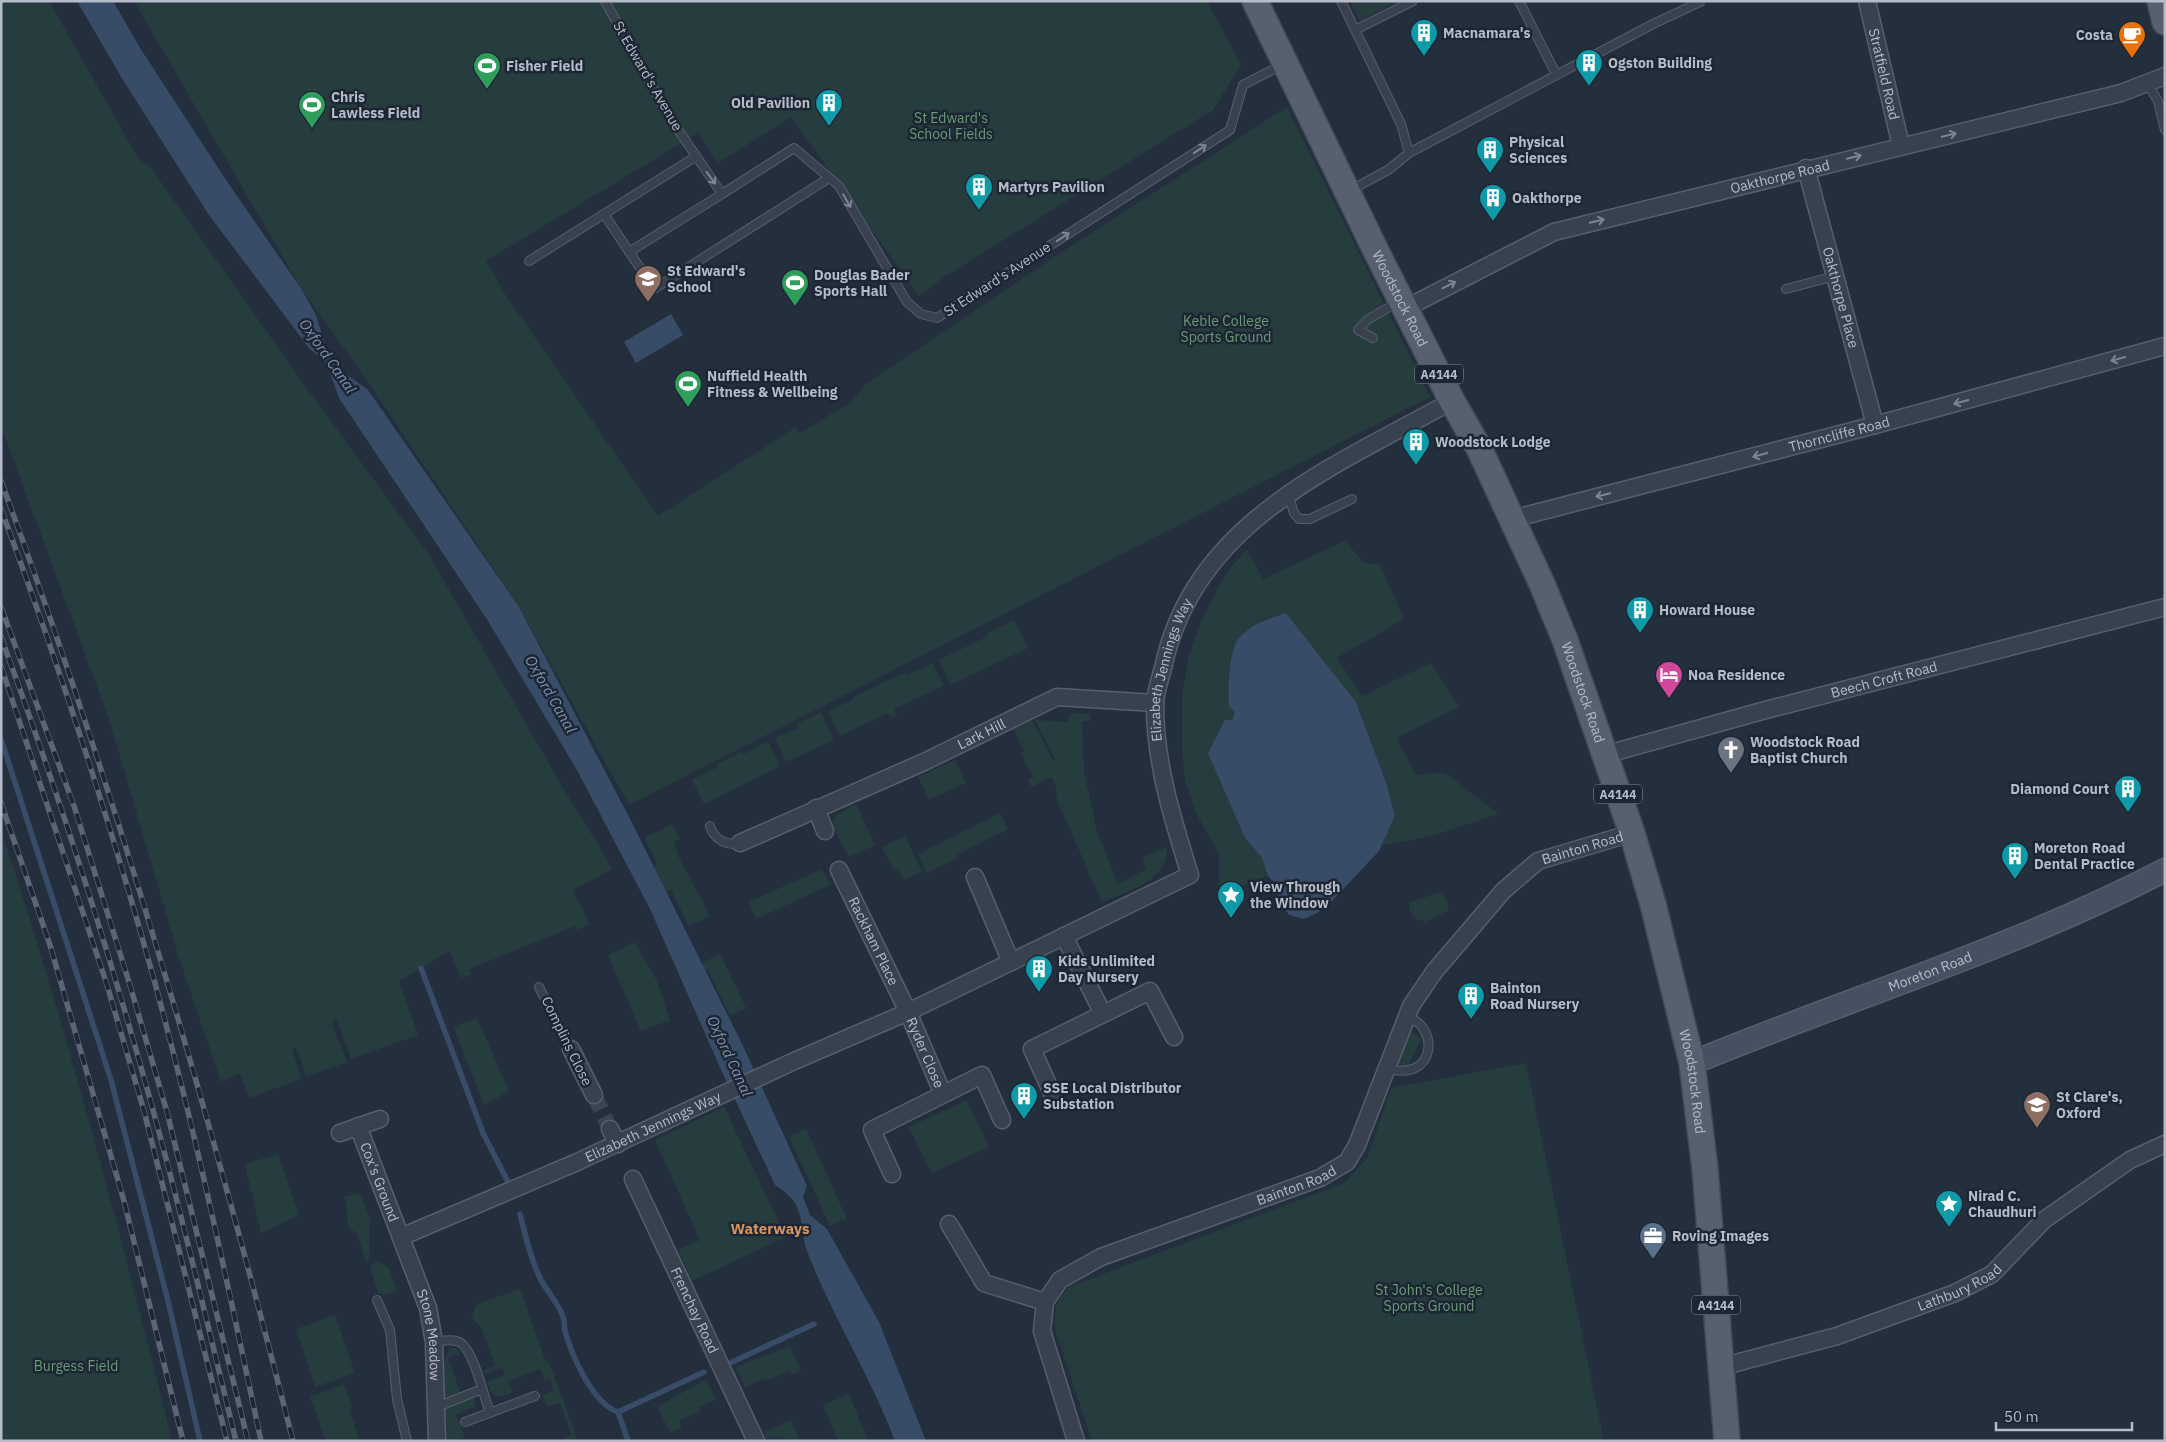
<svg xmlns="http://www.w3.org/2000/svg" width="2166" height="1442" font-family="'IBM Plex Sans',sans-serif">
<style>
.green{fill:#263c3f}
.water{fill:#394c67}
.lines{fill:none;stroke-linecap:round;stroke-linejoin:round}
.stream{stroke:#394c67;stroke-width:5.5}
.street-tunnel{stroke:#3a4453;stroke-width:16;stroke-dasharray:16 8;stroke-linecap:butt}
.lane-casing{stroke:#565f6c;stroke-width:10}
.street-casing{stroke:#565f6c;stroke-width:19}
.secondary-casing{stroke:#565f6c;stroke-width:25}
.primary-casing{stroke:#414a57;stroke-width:28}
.lane{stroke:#38414e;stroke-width:8}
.street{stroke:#38414e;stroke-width:16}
.secondary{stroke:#465061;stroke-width:22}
.primary{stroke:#56606e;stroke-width:25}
.rail-casing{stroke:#5a6575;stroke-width:5.5}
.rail{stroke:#1d2633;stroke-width:4;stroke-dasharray:11;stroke-linecap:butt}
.oneway{stroke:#7c8592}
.labels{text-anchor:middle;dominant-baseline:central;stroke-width:5;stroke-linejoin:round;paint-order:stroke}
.shield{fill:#1d2633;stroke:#878f9c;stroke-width:1}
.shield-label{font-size:12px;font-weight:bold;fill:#b4bcc9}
.poi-label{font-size:14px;font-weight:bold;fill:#b4bcc9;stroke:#1d2633;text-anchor:start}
.street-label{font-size:14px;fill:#b4bcc9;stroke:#1d2633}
.park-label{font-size:14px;fill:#6b9a76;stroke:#1d2633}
.water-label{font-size:15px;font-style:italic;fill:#7c92b1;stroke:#1d2633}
.neighbourhood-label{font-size:15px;font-weight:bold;fill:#d59563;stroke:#1d2633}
</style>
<rect width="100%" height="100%" fill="#242f3e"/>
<!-- green -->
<path class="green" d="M1,1h48l89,157 13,10 152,215 126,172 134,233 50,81 -41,21 18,34 -13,6 -2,-4 -103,42 -3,2 2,4 -10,4 -11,-27 -51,30 19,54 -67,24 -15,-42 -4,8 15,37 -41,15 -10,-31 -4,3 9,30 -52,19 -9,-25 -19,9 -41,-121 -72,-245 -107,-290z
M134,1h1073l34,64 -28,45 -269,167 -25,19 -128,-179 -73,46 -20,-30 -212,128 19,33 153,222 138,-89 4,6 51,-31 15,-18 191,-129 230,-148 143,290 -801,408 -110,-198 -157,-234 -60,-83z
M1350,1h49l-39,20z
M1345,541l19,22 16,1 24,55 -67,39 25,38 69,-33 28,44 -63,31 20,37 28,-3 55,42 -68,22 -50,10 14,-30 -8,-31 -31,-83 -70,-89 -22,6 -35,87 6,6 -3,8 3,91 10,27 17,20 6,18 -38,14 -11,-3v-33l-23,-41 -11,-33 -3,-31v-50l6,-40 13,-37 24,-47 22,-26 16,30z
M1014,620l14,28 -77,37 -12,-25 49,-24 -1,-3z
M933,663l11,23 -50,23 3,7 -6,2 -3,-5 -48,23 -12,-25 25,-11v-3l53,-25 1,3z
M821,712l13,28 -48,22 -11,-24 23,-10 -2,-4z
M1069,713l21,1v7h-8l2,51 13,59 21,53 28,-15 -4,-11 25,-11c1,35 -39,44 -65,55l-45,-102 -1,-13 -4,-10 -21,10 -3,-7 5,-3 -12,-24 3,-2 -10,-21 -3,1 -1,-2 21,-10 22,42 2,-2 -20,-39 33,2z
M768,741l12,25 -76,38 -12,-24 26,-13 -1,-3 25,-13 2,3z
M955,760l11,23 -37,17 -11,-23z
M856,804l19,41 -26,12 -17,-33 4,-9z
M1000,813l8,16 -51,26 1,3 -31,15 -9,-19z
M672,824l8,15 -6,3 5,16 31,58 -21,10 -18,-36 -6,3 -12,-26 4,-3 -12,-26z
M1,830c67,201 120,405 171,611h-171z
M905,836l17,36 -19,8 -5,-10 -4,1 -12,-24z
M822,869l8,16 -74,34 -7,-17z
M1439,893l7,4 3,13 -24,12c-12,-4 -16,-7 -16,-20z
M635,942l22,39 13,39 -29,11 -33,-76z
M720,954l26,54 -16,8 -22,-46 -4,1 -4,-7z
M477,1018l32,73 -25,14 -31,-78z
M1409,1029l12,10 -13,27h-7l-5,-4z
M1526,1063l78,378h-512l-36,-109c-3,-20 -1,-30 13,-45l275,-104 23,-24 24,-71z
M967,1100l22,47 -58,26 -22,-46z
M724,1107l62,130 -94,44 -14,-31 22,-10 -45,-100z
M806,1129l41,90 -17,7 -41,-90z
M278,1154l21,61 -38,18 -16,-69z
M360,1193l11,29c-6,15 3,28 -4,42l-11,-32 -7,-3c-3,-12 -1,-21 -5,-32z
M375,1260l14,8 8,23 -13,4 -6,-2 -8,-25z
M520,1289l25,71 4,2 29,79h-20l14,-6 -12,-32 -13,4 -5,-12 12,-5 -4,-11 -5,2 -5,-12 -32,12 5,11 -13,5 -8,-3 -5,-12 17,-7 -2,-7 -17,6 -2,-4 12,-4 -14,-39 -10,-9 6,-14z
M335,1315l20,58 -40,14 -19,-58z
M790,1346l11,25 -10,4 -2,-4 -24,10 -1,-3 -19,10 -9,-21z
M449,1348h6l5,6 -12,4 13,36 -18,6 -2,-27z
M706,1379l10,21 -17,7 2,4 -22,10 3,6 -12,5 -13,-25z
M344,1384l8,23 -3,2 11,32h-34l-16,-44z
M849,1394l19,47h-30l-15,-36z
M475,1397l1,9 -20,9 9,22 -10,4h-10l-3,-32z
M791,1420l9,21 -26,-4 -8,2 -2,-7z"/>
<!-- water -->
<path class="water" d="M77,1h36l27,47 84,129 78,113 14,25 12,40 10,13 30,22 151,217 110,210 114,229 64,140 -4,11 7,18 17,14 52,93 47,119h-31c-25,-66 -63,-125 -88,-190 -6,-18 -3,-35 -14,-51 -5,-6 -12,-11 -18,-15l-57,-122 -67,-152 -74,-141 -89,-149 -149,-223 -12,-34 -18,-16 -100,-133 -86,-135z
M671,314l12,21 -47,28 -12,-21z
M1286,613l70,89 31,83 8,31 -16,35 -51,54 -11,8 -13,6 -15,-4 -11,-17 -4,-16 -6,-6 -6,-18 -17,-20 -37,-85 17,-33h7l3,-8 -6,-6c-1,-15 0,-57 10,-68 13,-14 30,-20 47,-25z"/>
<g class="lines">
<!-- stream -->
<path class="stream" d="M1,739l110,341 57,221 32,140
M421,968l62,165 27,53
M520,1214c5,21 10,42 19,62 7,15 21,28 25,44 1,4 0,7 1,11 7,25 28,73 53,81
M732,1362l82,-38
M628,1441l-10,-29 86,-40"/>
<!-- street-tunnel -->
<path class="street-tunnel" d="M594,1095l16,34"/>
<defs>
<path id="lane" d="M605,1l63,114 54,79 72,-46 45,38 68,116 14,12 16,4 293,-188 13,-45 39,-20
M1341,1l60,123 8,29 -21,17 -37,20
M1519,1l37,73
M1355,30l58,-29
M2147,83l11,18 7,29
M1409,153l244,-129 47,-22
M604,214l50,75 175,-111
M629,252l93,-58
M529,261l166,-104
M1786,289l49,-13
M1373,338l-15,-8 9,-10 26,-15
M1288,494l6,19 5,6h11l42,-20
M710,826c4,14 17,20 30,17
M539,987l32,62
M1386,1068c51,16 54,-44 20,-51
M377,1300l13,30 7,69 10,42
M434,1342c8,-1 20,-4 27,1 13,9 23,54 29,70
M437,1407l45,-18
M465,1422l70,-26"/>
<g id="street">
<path id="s1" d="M1867,1l34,145"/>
<path id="s2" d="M1806,168l69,257"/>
<path id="s3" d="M1406,308l148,-76 567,-139 44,-17"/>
<path id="s4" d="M1512,519l363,-94 290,-79"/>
<path id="s5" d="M1604,755l158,-44 403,-104"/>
<path d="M816,808l9,23"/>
<path id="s6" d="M740,843l184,-81 133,-65 98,6"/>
<path id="s7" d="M839,870l69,142 35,82"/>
<path d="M975,877l36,85"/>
<path d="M1064,936l39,78"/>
<path d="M571,1049l23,46"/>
<path d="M1052,1093l-20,-44 118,-58 24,46"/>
<path id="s8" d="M358,1126l70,182 6,34 3,99"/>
<path d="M610,1129l8,15"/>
<path d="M340,1133l40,-14"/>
<path d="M892,1174l-20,-44 110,-55 20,45"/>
<path id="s9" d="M633,1179l123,262"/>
<path d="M949,1224l35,59 61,19"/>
<path id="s10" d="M401,1237l174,-74 217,-101 116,-50 282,-137c-17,-55 -35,-111 -35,-170 0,-13 6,-28 9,-41 31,-143 173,-199 288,-263"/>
<path id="s11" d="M1721,1367l116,-31 118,-43 37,-19 52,-54 86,-60 35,-16"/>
<path id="s12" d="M1076,1441l-34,-110 3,-29 15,-22 41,-23 219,-79 27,-16 10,-17 54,-139 23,-34 69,-81 35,-30 94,-28"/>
</g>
<g id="secondary">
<path id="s13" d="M1692,1063c157,-65 321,-114 473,-193"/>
</g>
<g id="primary">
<path id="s14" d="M1255,1l121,250 76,150 27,47 63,136 23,56 67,193 21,71 39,159 13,106 22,272"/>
<path d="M2160,1l5,21"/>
</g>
</defs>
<!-- lane casing -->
<use href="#lane" class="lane-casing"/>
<!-- street casing -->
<use href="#street" class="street-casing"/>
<!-- secondary casing -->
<use href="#secondary" class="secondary-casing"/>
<!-- primary casing -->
<use href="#primary" class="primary-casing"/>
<!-- lane -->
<use href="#lane" class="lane"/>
<!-- street -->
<use href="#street" class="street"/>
<!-- secondary -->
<use href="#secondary" class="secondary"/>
<!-- primary -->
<use href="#primary" class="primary"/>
<defs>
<path id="rail" d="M1,481c116,314 210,635 292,960
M1,509c57,153 108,309 152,467 42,153 75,309 108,465
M1,607l73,199 55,176 38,130 81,329
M1,637c57,155 108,313 152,473 30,109 56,220 83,331
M1,666l106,319 37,126 83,330
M1,803l49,142 74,256 59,240"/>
</defs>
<!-- rail casing -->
<use href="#rail" class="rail-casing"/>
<!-- rail -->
<use href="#rail" class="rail"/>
</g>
<!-- one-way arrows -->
<defs><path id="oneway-shaft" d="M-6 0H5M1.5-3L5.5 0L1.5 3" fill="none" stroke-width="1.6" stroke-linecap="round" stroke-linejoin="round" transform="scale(1.25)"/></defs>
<g class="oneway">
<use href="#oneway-shaft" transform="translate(1949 135) rotate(-14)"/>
<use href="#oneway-shaft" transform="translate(1200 149) rotate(-33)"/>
<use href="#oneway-shaft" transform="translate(1854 157) rotate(-13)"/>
<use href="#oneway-shaft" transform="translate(711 178) rotate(54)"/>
<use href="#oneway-shaft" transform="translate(847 201) rotate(60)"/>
<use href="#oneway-shaft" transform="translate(1597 221) rotate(-14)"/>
<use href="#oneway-shaft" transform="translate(1063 237) rotate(-33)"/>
<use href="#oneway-shaft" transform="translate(1449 285) rotate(-27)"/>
<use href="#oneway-shaft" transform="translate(2118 359) rotate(165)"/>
<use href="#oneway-shaft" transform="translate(1961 402) rotate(165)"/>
<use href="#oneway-shaft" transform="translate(1760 455) rotate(165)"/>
<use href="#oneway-shaft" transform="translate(1603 495) rotate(166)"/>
</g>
<!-- icons -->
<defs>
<symbol id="building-pin" viewBox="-11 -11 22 30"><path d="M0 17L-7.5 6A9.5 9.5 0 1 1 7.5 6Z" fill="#0f9aa8" stroke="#1d2633"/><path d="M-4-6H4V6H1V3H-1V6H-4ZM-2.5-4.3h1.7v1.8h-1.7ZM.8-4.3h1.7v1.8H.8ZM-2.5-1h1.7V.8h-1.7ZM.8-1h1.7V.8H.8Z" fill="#fff"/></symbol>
<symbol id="cafe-pin" viewBox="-11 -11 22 30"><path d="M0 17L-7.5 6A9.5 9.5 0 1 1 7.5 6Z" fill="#e8710a" stroke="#1d2633"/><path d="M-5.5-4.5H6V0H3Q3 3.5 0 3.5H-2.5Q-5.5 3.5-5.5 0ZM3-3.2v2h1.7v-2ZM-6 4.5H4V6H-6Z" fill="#fff"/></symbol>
<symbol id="stadium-pin" viewBox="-11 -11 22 30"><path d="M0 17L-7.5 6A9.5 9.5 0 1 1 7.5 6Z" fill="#2e9e5b" stroke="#1d2633"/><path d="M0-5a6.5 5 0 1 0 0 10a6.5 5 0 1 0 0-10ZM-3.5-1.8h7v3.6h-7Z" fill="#fff"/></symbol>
<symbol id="school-pin" viewBox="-11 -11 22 30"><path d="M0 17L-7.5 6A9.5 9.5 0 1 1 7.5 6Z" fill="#8d6e63" stroke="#1d2633"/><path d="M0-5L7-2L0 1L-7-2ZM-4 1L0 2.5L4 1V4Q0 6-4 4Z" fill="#fff"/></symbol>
<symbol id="hotel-pin" viewBox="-11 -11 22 30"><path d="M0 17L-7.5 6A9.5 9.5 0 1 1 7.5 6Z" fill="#d1479c" stroke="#1d2633"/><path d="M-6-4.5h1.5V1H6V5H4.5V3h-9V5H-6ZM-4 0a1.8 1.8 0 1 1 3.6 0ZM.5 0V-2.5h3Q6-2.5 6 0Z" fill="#fff"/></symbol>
<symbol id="church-pin" viewBox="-11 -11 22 30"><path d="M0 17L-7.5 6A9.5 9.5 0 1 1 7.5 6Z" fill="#6b7280" stroke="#1d2633"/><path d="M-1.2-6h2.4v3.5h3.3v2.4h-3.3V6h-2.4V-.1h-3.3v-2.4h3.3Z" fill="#fff"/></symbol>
<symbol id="sight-pin" viewBox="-11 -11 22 30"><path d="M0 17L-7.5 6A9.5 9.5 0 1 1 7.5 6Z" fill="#0f9aa8" stroke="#1d2633"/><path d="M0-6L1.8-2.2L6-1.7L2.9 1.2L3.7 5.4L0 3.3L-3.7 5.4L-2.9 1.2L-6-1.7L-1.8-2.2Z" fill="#fff"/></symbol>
<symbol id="office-pin" viewBox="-11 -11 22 30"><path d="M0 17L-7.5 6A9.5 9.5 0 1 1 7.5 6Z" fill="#5c6f8a" stroke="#1d2633"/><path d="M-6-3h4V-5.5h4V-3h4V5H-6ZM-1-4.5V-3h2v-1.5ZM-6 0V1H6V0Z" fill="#fff"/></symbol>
</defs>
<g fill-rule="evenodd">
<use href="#building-pin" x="1408" y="17" width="32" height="43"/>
<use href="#cafe-pin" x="2116" y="19" width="32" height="43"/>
<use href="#building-pin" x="1573" y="47" width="32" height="43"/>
<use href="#stadium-pin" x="471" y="50" width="32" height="43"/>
<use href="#building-pin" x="813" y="87" width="32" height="43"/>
<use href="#stadium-pin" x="296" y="89" width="32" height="43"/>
<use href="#building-pin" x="1474" y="134" width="32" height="43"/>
<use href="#building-pin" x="963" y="171" width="32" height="43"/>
<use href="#building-pin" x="1477" y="182" width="32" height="43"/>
<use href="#school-pin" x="632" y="263" width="32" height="43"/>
<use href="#stadium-pin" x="779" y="267" width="32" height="43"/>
<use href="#stadium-pin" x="672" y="368" width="32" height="43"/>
<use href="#building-pin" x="1400" y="426" width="32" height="43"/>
<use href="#building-pin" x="1624" y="594" width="32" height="43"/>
<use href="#hotel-pin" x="1653" y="659" width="32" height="43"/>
<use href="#church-pin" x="1715" y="734" width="32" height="43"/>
<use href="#building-pin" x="2112" y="773" width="32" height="43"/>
<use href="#building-pin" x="1999" y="840" width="32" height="43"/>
<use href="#sight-pin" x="1215" y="879" width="32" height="43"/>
<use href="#building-pin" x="1023" y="953" width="32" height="43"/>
<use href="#building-pin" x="1455" y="980" width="32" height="43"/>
<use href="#building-pin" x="1008" y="1080" width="32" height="43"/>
<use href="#school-pin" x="2021" y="1089" width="32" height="43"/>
<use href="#sight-pin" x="1933" y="1188" width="32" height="43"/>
<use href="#office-pin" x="1637" y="1220" width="32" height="43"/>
</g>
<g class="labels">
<!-- shield labels -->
<g class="shield">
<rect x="1415" y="364.5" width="48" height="19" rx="4"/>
<rect x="1594" y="784.5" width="48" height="19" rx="4"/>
<rect x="1692" y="1295.5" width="48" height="19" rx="4"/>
</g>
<g class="shield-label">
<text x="1439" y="374">A4144</text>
<text x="1618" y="794">A4144</text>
<text x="1716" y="1305">A4144</text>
</g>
<!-- poi labels -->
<g class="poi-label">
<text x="1443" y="33">Macnamara's</text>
<text x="2113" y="35" text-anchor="end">Costa</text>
<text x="1608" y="63">Ogston Building</text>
<text x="506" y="66">Fisher Field</text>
<text x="331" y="97">Chris<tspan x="331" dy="16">Lawless Field</tspan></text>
<text x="810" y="103" text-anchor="end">Old Pavilion</text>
<text x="1509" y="142">Physical<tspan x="1509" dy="16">Sciences</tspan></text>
<text x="998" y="187">Martyrs Pavilion</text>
<text x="1512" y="198">Oakthorpe</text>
<text x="667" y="271">St Edward's<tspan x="667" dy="16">School</tspan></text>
<text x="814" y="275">Douglas Bader<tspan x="814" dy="16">Sports Hall</tspan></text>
<text x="707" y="376">Nuffield Health<tspan x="707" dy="16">Fitness &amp; Wellbeing</tspan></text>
<text x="1435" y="442">Woodstock Lodge</text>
<text x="1659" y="610">Howard House</text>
<text x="1688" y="675">Noa Residence</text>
<text x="1750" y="742">Woodstock Road<tspan x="1750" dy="16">Baptist Church</tspan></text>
<text x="2109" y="789" text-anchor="end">Diamond Court</text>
<text x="2034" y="848">Moreton Road<tspan x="2034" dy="16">Dental Practice</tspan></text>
<text x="1250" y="887">View Through<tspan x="1250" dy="16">the Window</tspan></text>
<text x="1058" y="961">Kids Unlimited<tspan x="1058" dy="16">Day Nursery</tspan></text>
<text x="1490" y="988">Bainton<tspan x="1490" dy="16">Road Nursery</tspan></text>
<text x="1043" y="1088">SSE Local Distributor<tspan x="1043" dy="16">Substation</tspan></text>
<text x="2056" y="1097">St Clare's,<tspan x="2056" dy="16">Oxford</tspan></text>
<text x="1968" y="1196">Nirad C.<tspan x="1968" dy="16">Chaudhuri</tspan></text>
<text x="1672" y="1236">Roving Images</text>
</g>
<!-- street labels -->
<g class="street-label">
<text stroke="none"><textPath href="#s1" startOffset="75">Stratfield Road</textPath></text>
<text transform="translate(648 76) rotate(60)">St Edward's Avenue</text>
<text stroke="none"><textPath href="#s3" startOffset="399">Oakthorpe Road</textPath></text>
<text transform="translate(997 279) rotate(-33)">St Edward's Avenue</text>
<text stroke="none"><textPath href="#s2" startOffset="134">Oakthorpe Place</textPath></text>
<text stroke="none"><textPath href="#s14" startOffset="331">Woodstock Road</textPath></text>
<text stroke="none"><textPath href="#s4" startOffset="338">Thorncliffe Road</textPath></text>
<text stroke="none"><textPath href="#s10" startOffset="1080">Elizabeth Jennings Way</textPath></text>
<text stroke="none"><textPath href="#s5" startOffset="290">Beech Croft Road</textPath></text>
<text stroke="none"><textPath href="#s14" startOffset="766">Woodstock Road</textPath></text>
<text stroke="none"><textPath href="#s6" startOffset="265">Lark Hill</textPath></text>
<text stroke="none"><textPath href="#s12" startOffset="891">Bainton Road</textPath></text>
<text stroke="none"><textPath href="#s7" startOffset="79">Rackham Place</textPath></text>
<text stroke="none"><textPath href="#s13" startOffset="255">Moreton Road</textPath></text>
<text transform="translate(567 1041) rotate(64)">Complins Close</text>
<text stroke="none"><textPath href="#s7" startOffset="202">Ryder Close</textPath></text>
<text stroke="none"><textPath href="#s14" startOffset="1171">Woodstock Road</textPath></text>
<text stroke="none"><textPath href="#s10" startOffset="275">Elizabeth Jennings Way</textPath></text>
<text stroke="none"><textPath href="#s8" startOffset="60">Cox's Ground</textPath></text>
<text stroke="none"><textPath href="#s12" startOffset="426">Bainton Road</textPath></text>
<text stroke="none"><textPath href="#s11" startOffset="252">Lathbury Road</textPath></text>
<text stroke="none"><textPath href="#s9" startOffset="145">Frenchay Road</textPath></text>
<text stroke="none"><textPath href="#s8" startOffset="222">Stone Meadow</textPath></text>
</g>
<!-- park labels -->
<g class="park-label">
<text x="951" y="118">St Edward's<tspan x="951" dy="16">School Fields</tspan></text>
<text x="1226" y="321">Keble College<tspan x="1226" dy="16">Sports Ground</tspan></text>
<text x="1429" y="1290">St John's College<tspan x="1429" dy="16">Sports Ground</tspan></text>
<text x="76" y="1366">Burgess Field</text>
</g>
<!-- water labels -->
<g class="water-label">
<text transform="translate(328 356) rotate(55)">Oxford Canal</text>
<text transform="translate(551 694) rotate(60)">Oxford Canal</text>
<text transform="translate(730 1056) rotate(65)">Oxford Canal</text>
</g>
<!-- neighbourhood labels -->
<g class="neighbourhood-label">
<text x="770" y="1228">Waterways</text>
</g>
</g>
<!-- border -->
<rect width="2166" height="1442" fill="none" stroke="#b4bcc9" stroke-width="5"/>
<!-- scale -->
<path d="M1996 1422v8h136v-8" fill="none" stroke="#b4bcc9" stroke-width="2.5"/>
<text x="2004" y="1422" font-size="15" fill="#b4bcc9" stroke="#1d2633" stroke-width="4" paint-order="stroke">50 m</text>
</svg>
